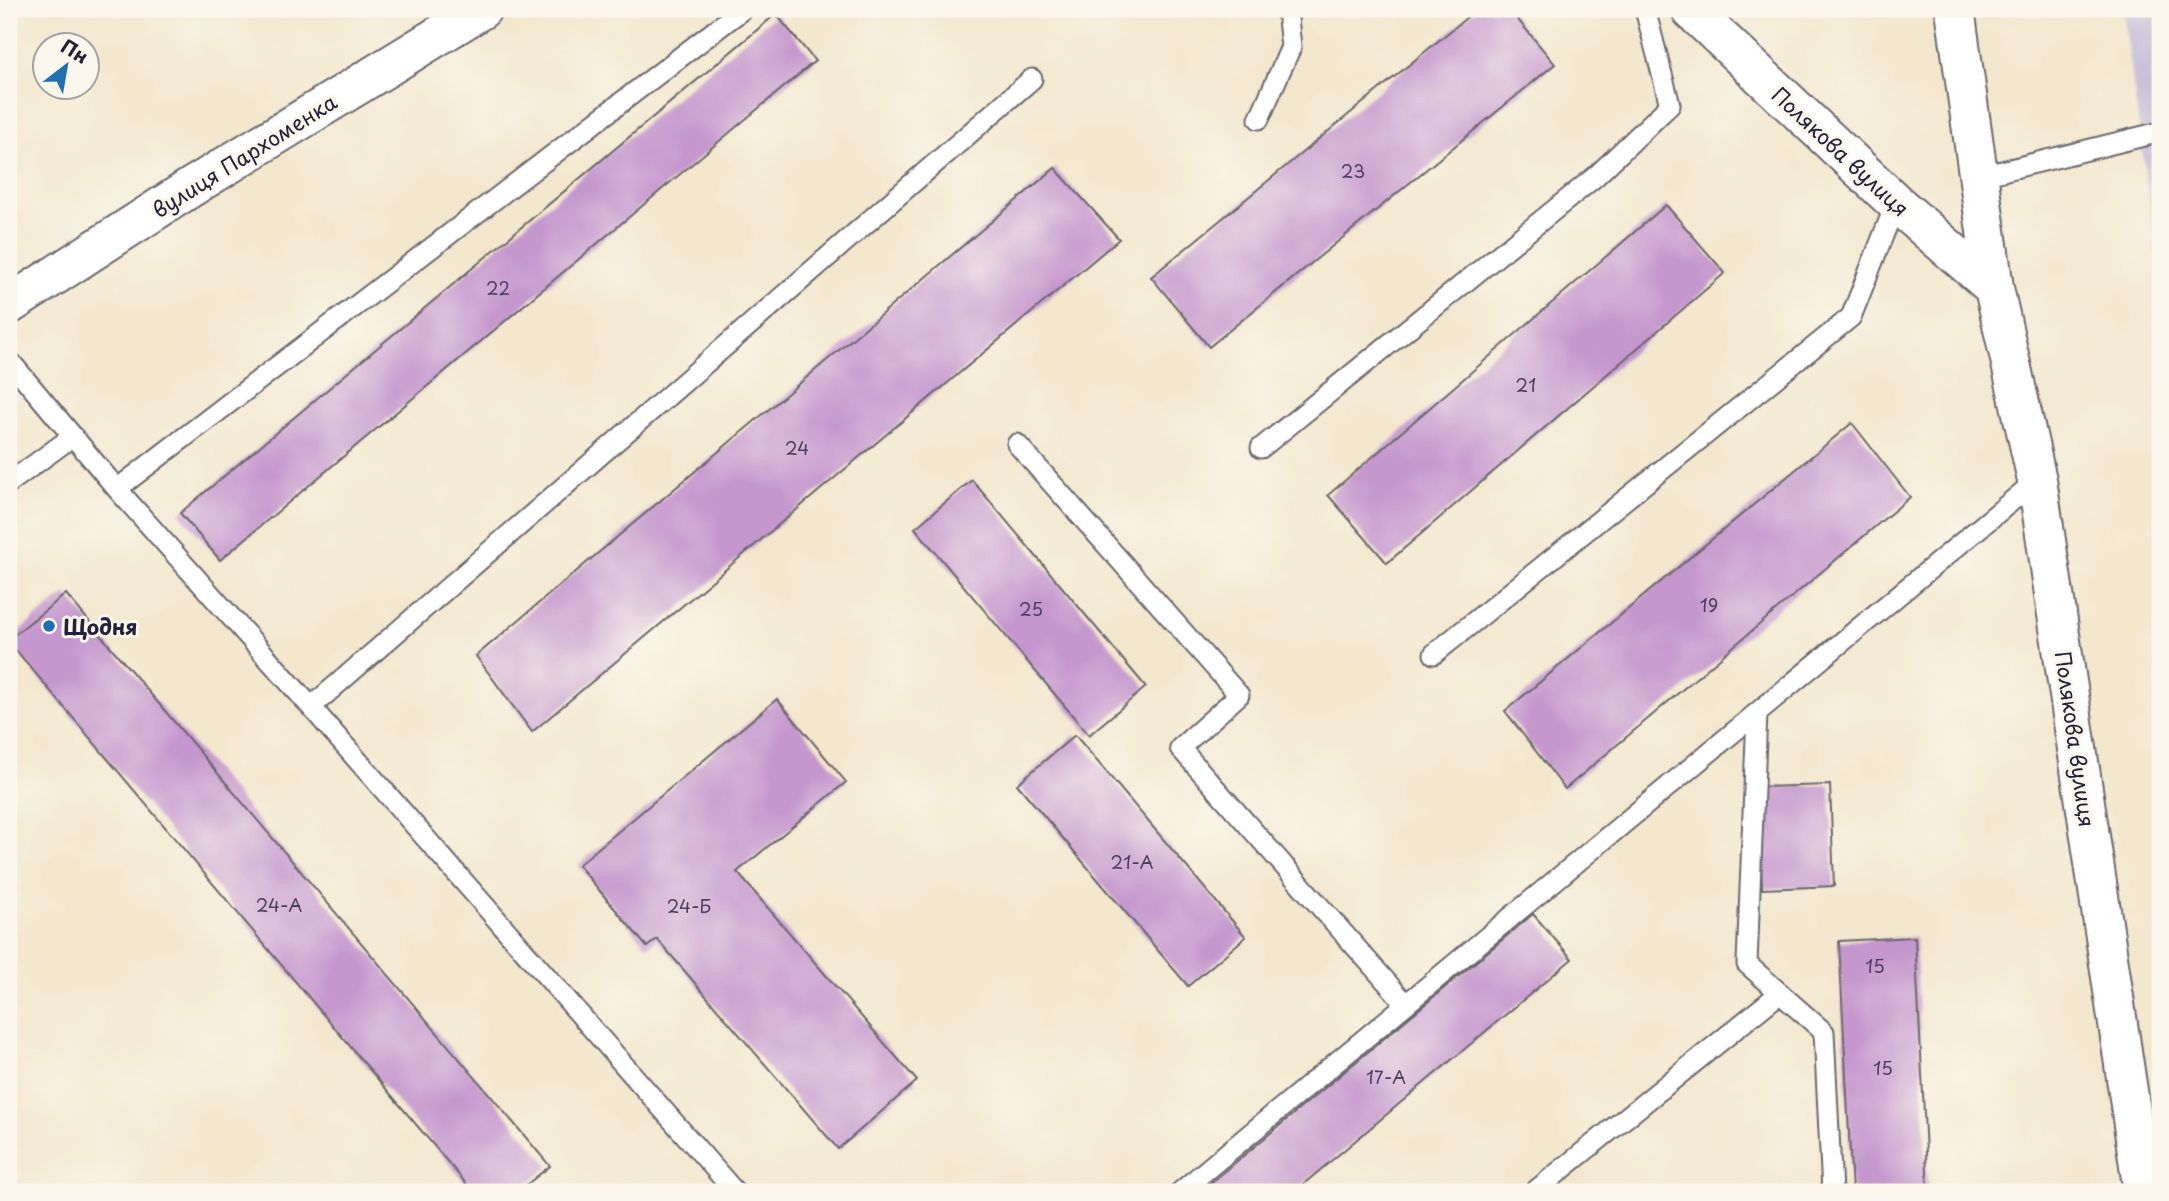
<svg xmlns="http://www.w3.org/2000/svg" width="2169" height="1201" font-family="'Playpen Sans',sans-serif">
<style>
.industrial{fill:#c8bfd8}
.building{fill:#c497ce}
.lines{fill:none;stroke-linecap:round;stroke-linejoin:round}
.lane-casing{stroke:#6b676e;stroke-width:23}
.secondary-casing{stroke:#6b676e;stroke-width:42}
.lane{stroke:#fff;stroke-width:19}
.secondary{stroke:#fff;stroke-width:38}
.poi-dot{fill:#1f6fb2;stroke:#fbf7ec;stroke-width:2.5}
.labels{text-anchor:middle;dominant-baseline:central;stroke-width:6;stroke-linejoin:round;paint-order:stroke}
.number-label{font-size:18px;fill:#4a3f60}
.street-label{font-size:21px;fill:#22223b;stroke:#fbf7ec}
.poi-label{font-size:21px;font-weight:bold;fill:#22223b;stroke:#fbf7ec;text-anchor:start}
</style>
<rect width="100%" height="100%" fill="#fbf7ec"/>
<filter id="ink" filterUnits="userSpaceOnUse"><feTurbulence type="fractalNoise" baseFrequency=".0143" numOctaves="2"/><feDisplacementMap in="SourceGraphic" scale="14" xChannelSelector="R" yChannelSelector="G"/><feConvolveMatrix kernelMatrix="1 2 1 2 8 2 1 2 1" color-interpolation-filters="sRGB"/></filter>
<filter id="wash" filterUnits="userSpaceOnUse"><feTurbulence type="fractalNoise" baseFrequency=".00686" numOctaves="4" result="noise"/><feDisplacementMap in="SourceGraphic" scale="28" xChannelSelector="R" yChannelSelector="G"/><feGaussianBlur stdDeviation="1.57" result="paint"/><feColorMatrix in="noise" values="0 0 0 0 0 0 0 0 0 0 0 0 0 0 0 0 0 1.4 0 .05"/><feComposite in="paint" operator="in"/></filter>
<g filter="url(#wash)">
<rect width="100%" height="100%" fill="#f3e7cd"/>
<!-- industrial -->
<path class="industrial" d="M2123,9h37v273z"/>
<g id="blocks">
<!-- building -->
<path class="building" d="M1477,9h32l46,55 -346,283 -58,-70z
M776,14l39,47 -595,499 -40,-47z
M1055,168l64,71 -587,493 -56,-76z
M1666,205l59,68 -338,290 -59,-68z
M1852,423l58,74 -345,292 -60,-78z
M972,480l174,207 -57,48 -174,-207z
M66,594l484,572 -33,26h-44l-464,-550v-3z
M777,699l69,83 -109,90 180,209 -79,68 -181,-210 -10,8 -69,-82z
M1075,735l171,202 -58,49 -171,-202z
M1830,785l4,101 -72,3 -3,-102z
M1533,914l39,45 -278,233h-94z
M1915,937l13,255h-76l-13,-251z"/>
</g>
</g>
<g filter="url(#ink)">
<use href="#blocks" fill-opacity="0" stroke="#6b676e" stroke-width="2"/>
<g class="lines">
<defs>
<path id="lane" d="M1259,119l32,-72 -4,-38
M1978,177l182,-45
M9,360l108,129 194,218 424,485
M1017,444l222,251 -59,53 226,256
M1261,448l335,-272 74,-71 -25,-96
M9,483l63,-46
M117,489l626,-480
M1434,654l417,-337 45,-114
M311,707l721,-628
M1757,713l-10,251 77,68 8,160
M1180,1192l857,-712
M1534,1192l246,-199"/>
<path id="secondary" d="M1955,9l39,279 43,192 106,712
M1691,10l205,193 98,85
M9,305l181,-117 292,-179"/>
</defs>
<!-- lane casing -->
<use href="#lane" class="lane-casing"/>
<!-- secondary casing -->
<use href="#secondary" class="secondary-casing"/>
<!-- lane -->
<use href="#lane" class="lane"/>
<!-- secondary -->
<use href="#secondary" class="secondary"/>
</g>
</g>
<!-- markers -->
<circle class="poi-dot" cx="49" cy="626" r="7"/>
<g class="labels">
<!-- number labels -->
<g class="number-label">
<text x="1353" y="170">23</text>
<text x="498" y="287">22</text>
<text x="1526" y="384">21</text>
<text x="797" y="447">24</text>
<text x="1709" y="604">19</text>
<text x="1031" y="608">25</text>
<text x="1132" y="861">21-А</text>
<text x="279" y="904">24-А</text>
<text x="689" y="905">24-Б</text>
<text x="1875" y="965">15</text>
<text x="1883" y="1067">15</text>
<text x="1386" y="1076">17-А</text>
</g>
<!-- street labels -->
<g class="street-label">
<text transform="translate(1841 151) rotate(43)">Полякова вулиця</text>
<text transform="translate(244 155) rotate(-32)">вулиця Пархоменка</text>
<text transform="translate(2076 739) rotate(82)">Полякова вулиця</text>
</g>
<!-- poi labels -->
<g class="poi-label">
<text x="63" y="626">Щодня</text>
</g>
</g>
<!-- margin -->
<rect width="2169" height="1201" fill="none" stroke="#fbf7ec" stroke-width="35"/>
<!-- north arrow -->
<g transform="translate(66 66) rotate(31)"><circle r="33" fill="#fbf7ec" stroke="#a4a2a5" stroke-width="2"/>
<path d="M0-5L12 26L0 18L-12 26Z" fill="#1f6fb2"/>
<text y="-10" font-size="19" font-weight="bold" text-anchor="middle" fill="#22223b">Пн</text>
</g>
</svg>
